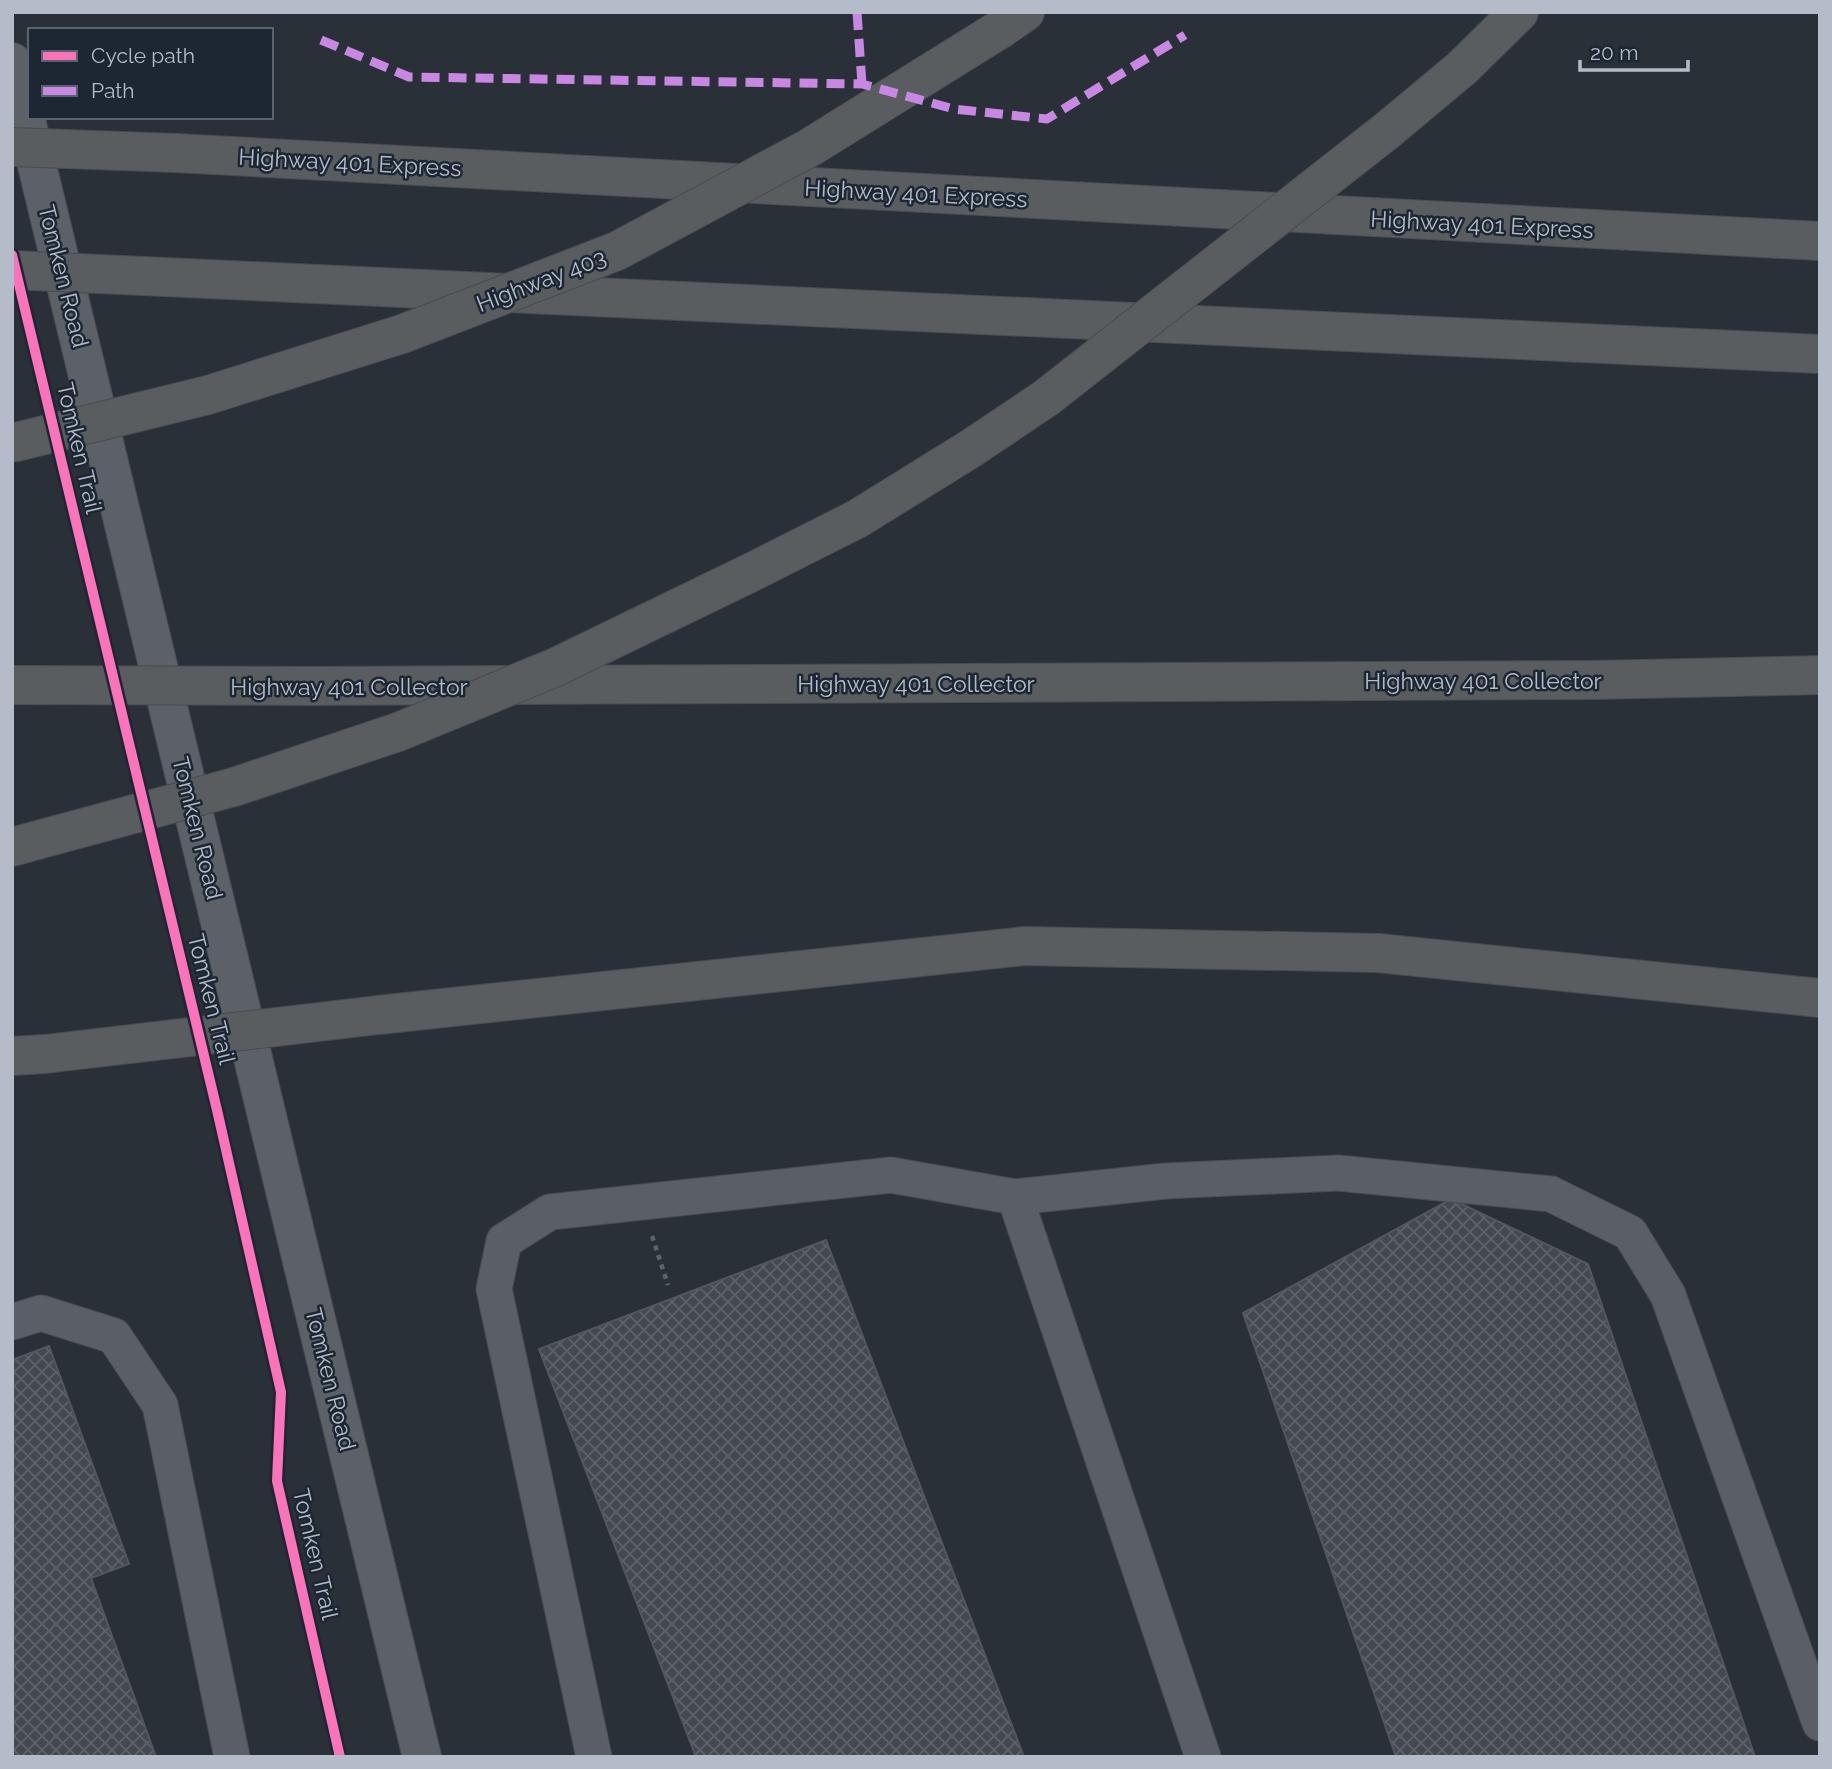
<svg xmlns="http://www.w3.org/2000/svg" width="1832" height="1769" font-family="Raleway,sans-serif">
<style>
.building{fill:url(#building-cross-hatch);stroke:#52575f;stroke-width:2}
.lines{fill:none;stroke-linecap:round;stroke-linejoin:round}
.minor-casing{stroke:#484c53;stroke-width:37}
.major-casing{stroke:#484c55;stroke-width:40}
.highway-casing{stroke:#474c53;stroke-width:40}
.path{stroke:#5d636a;stroke-width:4.5;stroke-dasharray:5 5;stroke-linecap:butt}
.minor{stroke:#5a5e66;stroke-width:35}
.major{stroke:#5c6168;stroke-width:38}
.highway{stroke:#5a5d60;stroke-width:38}
.highway-bridge-casing{stroke:#474c53;stroke-width:40;stroke-linecap:butt}
.highway-bridge{stroke:#5a5d60;stroke-width:38}
.quiet{stroke:#c787e3;stroke-width:9;stroke-dasharray:18 9;stroke-linecap:butt}
.cycleway-casing{stroke:#1d2633;stroke-width:15}
.cycleway{stroke:#fb73b8;stroke-width:10}
.labels{text-anchor:middle;dominant-baseline:central;stroke-width:5;stroke-linejoin:round;paint-order:stroke}
.street-label{font-size:23px;fill:#b4bcc9;stroke:#1d2633}
</style>
<defs>
<pattern id="building-cross-hatch" width="8" height="8" patternUnits="userSpaceOnUse" patternTransform="scale(1.75)"><rect width="8" height="8" fill="#444950"/><path d="M0 0l8 8M0 8l8-8" fill="none" stroke="#5d6168"/></pattern>
</defs>
<rect width="100%" height="100%" fill="#2a3038"/>
<!-- building -->
<path class="building" d="M1451,1199l137,65 167,493h-359l-153,-444z
M826,1240l198,517h-328l-157,-408z
M49,1346l80,218 -38,14 65,179h-144v-397z"/>
<g class="lines">
<defs>
<path id="minor" d="M1015,1197l188,560
M12,1322l29,-9 73,23 46,69 72,352
M594,1757l-100,-468 10,-48 46,-29 341,-37 124,22 151,-16 172,-8 213,21 79,39 38,62 152,428"/>
<path id="major" d="M12,62l410,1695"/>
<path id="highway" d="M1002,28l23,-16
M1462,68l57,-56
M176,153l1644,88
M208,279l1612,75
M857,519l113,-70
M312,686l1281,-6 227,-5
M12,847l44,-12
M378,1015l647,-69 353,7 442,45
M12,1056l33,-2"/>
</defs>
<!-- minor casing -->
<use href="#minor" class="minor-casing"/>
<!-- major casing -->
<use href="#major" class="major-casing"/>
<!-- highway casing -->
<use href="#highway" class="highway-casing"/>
<!-- path -->
<path class="path" d="M652,1236l16,49"/>
<!-- minor -->
<use href="#minor" class="minor"/>
<!-- major -->
<use href="#major" class="major"/>
<!-- highway -->
<use href="#highway" class="highway"/>
<defs>
<path id="highway-bridge" d="M12,147l164,6
M12,270l196,9
M12,443l196,-48 194,-61 215,-83 192,-103 193,-120
M970,449l76,-51 343,-269 73,-61
M12,685l300,1
M56,835l178,-48 164,-55 158,-65 196,-95 105,-53
M45,1054l333,-39"/>
</defs>
<!-- highway-bridge casing -->
<use href="#highway-bridge" class="highway-bridge-casing"/>
<!-- highway-bridge -->
<use href="#highway-bridge" class="highway-bridge"/>
<!-- quiet -->
<path class="quiet" d="M857,12l5,72
M321,40l88,37 453,7 92,25 93,10 138,-84"/>
<defs>
<path id="cycleway" d="M12,255l205,855 64,282 -4,89 63,276"/>
</defs>
<!-- cycleway casing -->
<use href="#cycleway" class="cycleway-casing"/>
<!-- cycleway -->
<use href="#cycleway" class="cycleway"/>
</g>
<g class="labels">
<!-- street labels -->
<g class="street-label">
<text transform="translate(350 162) rotate(3)">Highway 401 Express</text>
<text transform="translate(916 193) rotate(3)">Highway 401 Express</text>
<text transform="translate(1482 224) rotate(3)">Highway 401 Express</text>
<text transform="translate(64 276) rotate(76)">Tomken Road</text>
<text transform="translate(541 280) rotate(-21)">Highway 403</text>
<text transform="translate(80 448) rotate(77)">Tomken Trail</text>
<text x="1483" y="680">Highway 401 Collector</text>
<text x="916" y="683">Highway 401 Collector</text>
<text x="349" y="686">Highway 401 Collector</text>
<text transform="translate(198 828) rotate(76)">Tomken Road</text>
<text transform="translate(212 999) rotate(76)">Tomken Trail</text>
<text transform="translate(331 1379) rotate(76)">Tomken Road</text>
<text transform="translate(316 1554) rotate(77)">Tomken Trail</text>
</g>
</g>
<!-- border -->
<rect width="1832" height="1769" fill="none" stroke="#b4bcc9" stroke-width="28"/>
<!-- legend -->
<rect x="28" y="28" width="245" height="91" fill="#1d2633" stroke="#59626f" stroke-width="2"/>
<rect x="42" y="51" width="35" height="10" fill="#fb73b8" stroke="#59626f" stroke-width="2"/>
<text x="91" y="63" font-size="21" fill="#b4bcc9">Cycle path</text>
<rect x="42" y="86" width="35" height="10" fill="#c787e3" stroke="#59626f" stroke-width="2"/>
<text x="91" y="98" font-size="21" fill="#b4bcc9">Path</text>
<!-- scale -->
<path d="M1580 60v10h108v-10" fill="none" stroke="#b4bcc9" stroke-width="3.5"/>
<text x="1590" y="60" font-size="21" fill="#b4bcc9" stroke="#1d2633" stroke-width="5" paint-order="stroke">20 m</text>
</svg>
